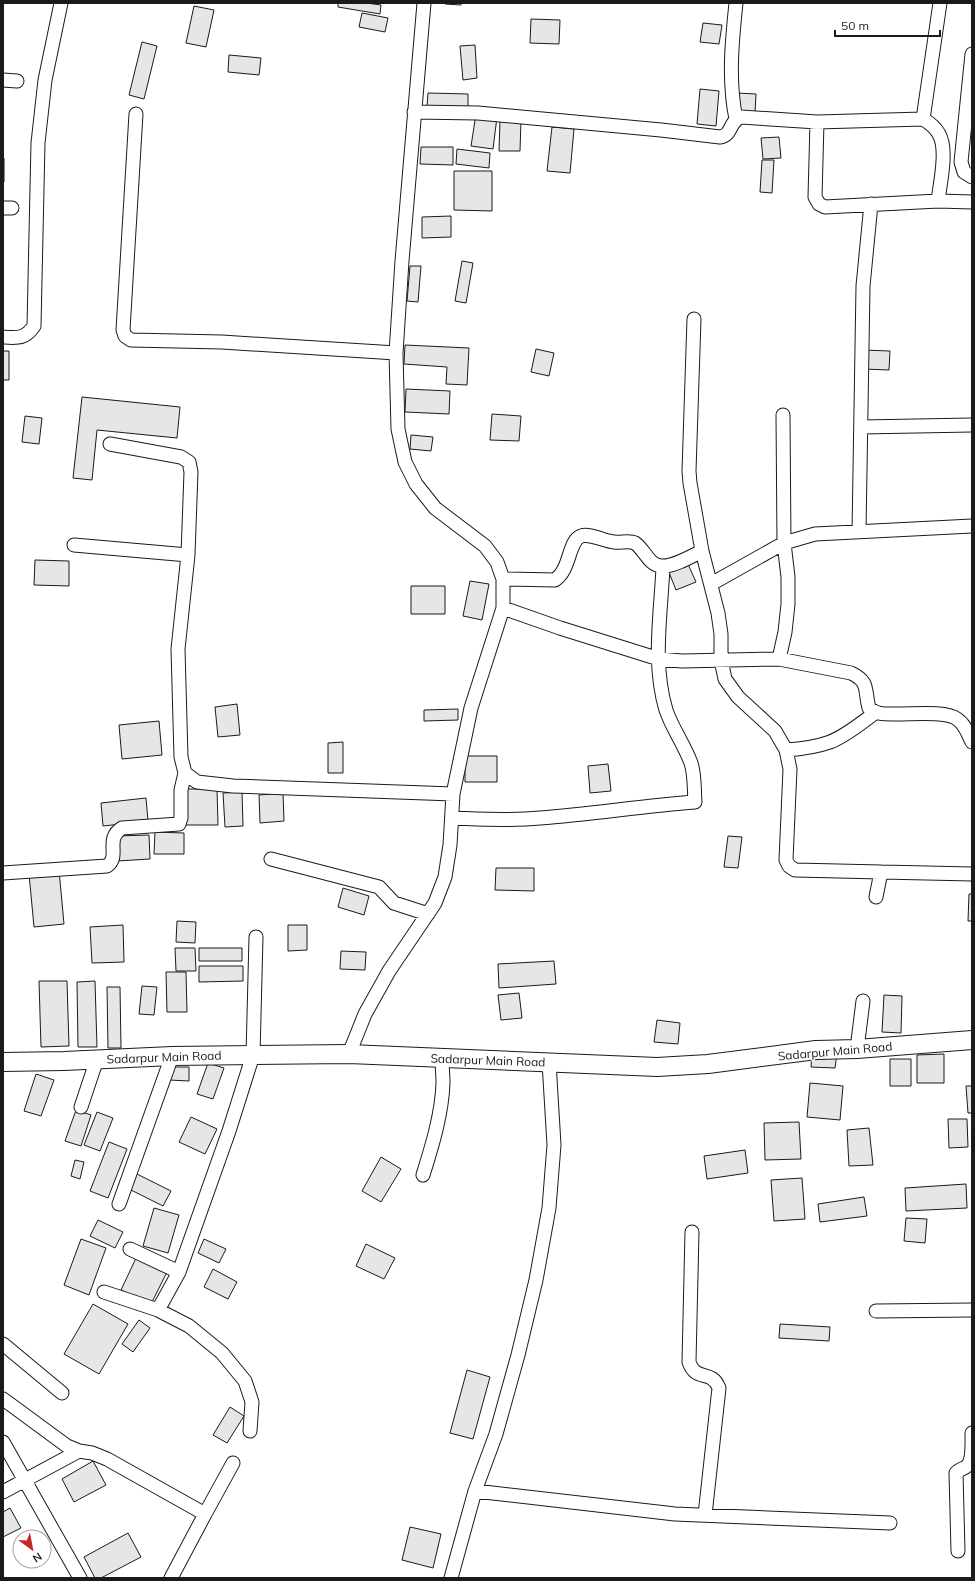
<svg xmlns="http://www.w3.org/2000/svg" width="975" height="1581" font-family="Mulish,sans-serif">
<style>
.building{fill:#e6e6e6;stroke:#1a1a1a}
.lines{fill:none;stroke-linecap:round;stroke-linejoin:round}
.street-casing{stroke:#1a1a1a;stroke-width:15}
.secondary-casing{stroke:#1a1a1a;stroke-width:20}
.street{stroke:#fff;stroke-width:13}
.secondary{stroke:#fff;stroke-width:18}
.labels{text-anchor:middle;dominant-baseline:central;stroke-width:3;stroke-linejoin:round;paint-order:stroke}
.street-label{font-size:12px;fill:#1a1a1a;stroke:#fff}
</style>
<rect width="100%" height="100%" fill="#fff"/>
<!-- building -->
<path class="building" d="M338,3h28l15,2 -1,9 -42,-7z
M445,3h16v2l-16,-1z
M194,6l20,4 -8,37 -20,-4z
M362,13l26,5 -3,14 -26,-5z
M531,19l29,1 -1,24 -29,-1z
M703,23l19,2 -3,19 -19,-2z
M142,42l15,4 -13,53 -15,-4z
M475,45l2,33 -14,2 -3,-34z
M229,55l32,3 -2,17 -31,-3z
M700,89l19,2 -3,35 -19,-2z
M428,93l40,1v14l-41,-1z
M737,93l19,1 -1,19 -19,-1z
M476,114l21,3 -4,32 -22,-3z
M500,120h21l-1,31h-21z
M552,127l22,2 -4,44 -23,-2z
M779,137l2,21 -18,1 -2,-21z
M421,147h32v18l-33,-1z
M457,149l33,4 -1,15 -33,-4z
M3,158h1v24h-1z
M762,160h12l-2,33 -12,-1z
M454,171h38v40l-38,-1z
M451,216v21l-29,1v-21z
M462,261l11,2 -7,40 -11,-2z
M410,266h11l-3,36 -11,-1z
M405,345l64,3 -2,37 -21,-1 1,-17 -43,-3z
M536,349l18,4 -5,23 -18,-4z
M863,350l27,1 -1,19 -26,-1z
M3,351h6v29h-6z
M406,389l44,2 -1,23 -44,-2z
M82,397l98,10 -3,31 -80,-8 -5,50 -19,-2z
M492,414l29,2 -2,25 -29,-1z
M25,416l17,2 -3,26 -17,-2z
M411,435l22,2 -2,14 -21,-2z
M35,560l34,1v25l-35,-1z
M687,562l9,20 -20,8 -8,-20z
M470,581l19,3 -7,36 -19,-4z
M411,586h34v28h-34z
M237,704l3,31 -22,2 -3,-30z
M458,709v11l-34,1v-11z
M159,721l3,34 -40,4 -3,-34z
M343,742v31h-15v-30z
M465,756h32v26h-32z
M608,764l3,27 -21,2 -2,-27z
M185,789h32l1,36h-33z
M242,792l1,34 -18,1 -2,-34z
M283,793l1,28 -24,2 -1,-28z
M146,798l2,23 -45,5 -2,-23z
M155,832l29,1v21h-30z
M149,835l1,24 -33,2 -1,-25z
M728,836l14,1 -4,31 -14,-1z
M496,868h38v23l-39,-1z
M59,870l5,54 -30,3 -5,-53z
M343,888l26,8 -5,19 -26,-8z
M969,894h3v27h-4z
M177,921l19,1 -1,21 -19,-1z
M123,925l1,37 -32,1 -2,-36z
M288,925h19v25l-19,1z
M175,948h20l1,23h-20z
M199,948h43v13h-43z
M341,951l25,1 -1,18 -25,-1z
M554,961l2,23 -57,4 -1,-24z
M199,966h44v15l-44,1z
M166,972h20l1,40h-20z
M39,981h28l2,65 -28,1z
M95,981l2,66h-19l-1,-65z
M142,986l15,1 -3,28 -15,-1z
M107,987h13l1,61h-13z
M519,993l3,25 -21,2 -3,-25z
M884,995l18,1 -1,37 -19,-1z
M657,1020l23,3 -2,21 -24,-2z
M812,1051l25,2 -2,15 -24,-1z
M944,1054v29h-27v-28z
M890,1059h21v27h-21z
M208,1063l16,5 -11,31 -16,-5z
M169,1067h20v14l-20,-1z
M36,1074l18,6 -13,36 -17,-5z
M810,1083l33,3 -3,34 -33,-3z
M966,1086h6v27h-4z
M76,1110l15,5 -10,31 -16,-5z
M97,1112l16,6 -13,33 -16,-6z
M191,1117l26,12 -12,25 -26,-12z
M948,1119h19l1,28 -19,1z
M799,1122l2,37 -36,1 -1,-37z
M869,1128l4,37 -24,1 -2,-36z
M109,1142l18,7 -19,49 -18,-7z
M745,1150l3,23 -41,6 -3,-23z
M381,1157l20,12 -20,33 -19,-11z
M75,1160l9,2 -4,17 -9,-3z
M135,1173l36,18 -8,15 -36,-18z
M802,1178l3,41 -31,2 -3,-41z
M966,1184l1,24 -61,3 -1,-23z
M864,1197l3,19 -47,6 -2,-18z
M154,1208l25,7 -11,38 -25,-7z
M906,1218l21,1 -2,24 -21,-2z
M98,1220l25,12 -8,16 -25,-12z
M81,1239l25,9 -17,47 -25,-10z
M204,1239l22,10 -7,14 -21,-10z
M366,1244l29,14 -11,21 -28,-13z
M137,1256l31,14 -17,34 -30,-14z
M213,1269l24,13 -9,17 -24,-12z
M93,1304l35,20 -29,50 -35,-20z
M139,1320l11,8 -17,24 -11,-8z
M780,1324l50,3 -1,14 -50,-3z
M467,1370l23,7 -17,62 -23,-6z
M230,1407l14,9 -17,27 -14,-8z
M93,1461l13,24 -32,17 -12,-23z
M10,1508l11,20 -18,9v-25z
M410,1527l31,7 -8,34 -31,-8z
M128,1533l13,24 -40,21h-6l-11,-21z"/>
<g class="lines">
<defs>
<path id="street" d="M940,3l-17,116c7,4 12,8 16,15 9,16 1,49 -1,67l34,1
M972,54l-11,108 3,10 8,5
M3,80l14,1
M414,112l64,1 183,17 59,7c13,-2 8,-15 21,-20l76,5 106,-3
M136,114l-13,216 2,6 6,4 91,2 174,11
M736,119c-8,-38 -4,-78 0,-116
M817,122l-2,75 4,7 6,3 113,-6
M3,208h9
M694,319l-5,152 1,12 12,68 16,62 3,21v26l4,19 13,18 37,34 11,19 4,19 -4,91 3,6 6,4 86,2
M3,337c15,1 22,2 31,-11l4,-183 7,-63 16,-77
M861,427l111,-2
M110,444l71,13 8,5 2,10 -3,83 -10,94 3,108 4,16 12,9 36,4 220,8
M859,532l4,-246 8,-82
M74,545l114,10
M503,579l52,1c16,-11 13,-39 26,-44 9,-3 23,5 33,6 7,1 15,-2 21,1 10,7 14,23 27,23 11,1 30,-10 40,-15
M711,584l73,-41 31,-9 157,-8
M503,608l57,20 99,31 23,2 97,-2 72,14c19,9 13,17 18,35 7,6 14,6 23,6 16,1 53,-4 65,5 8,5 11,15 15,23
M779,659l6,-27 3,-28v-27l-4,-34 -1,-128
M786,750c15,-1 30,-3 44,-8 16,-6 31,-19 45,-29
M452,818c29,1 59,3 88,0 52,-4 103,-12 155,-16 -1,-13 0,-27 -4,-39 -7,-19 -19,-35 -25,-53 -14,-46 -5,-97 -3,-143
M271,859l108,28 15,16 34,11
M3,873l104,-7c14,-10 -3,-27 15,-38l57,-4 2,-6v-28l4,-17
M876,897l5,-25 91,2
M857,1049l6,-48
M349,1054l16,-40 24,-43 46,-68 10,-26 5,-32 3,-51 18,-86 32,-100v-29l-6,-17 -12,-16 -50,-38 -19,-24 -11,-22 -7,-33 -2,-76 6,-92 22,-258
M81,1107l16,-48
M423,1175c9,-29 19,-61 20,-92 0,-8 -1,-17 -1,-25
M119,1204l53,-148
M692,1232l-3,130c7,21 22,6 30,26l-14,127
M130,1249l49,23
M104,1292l54,18 21,-38 50,-141 24,-76 3,-118
M158,1310l31,16 33,27 23,28 7,21 -2,29
M876,1311l96,-1
M3,1344l59,49
M3,1399l64,47 12,5
M3,1442l77,136
M475,1491l200,23 215,9
M3,1492l76,-41 13,2 15,6 98,55 -34,64
M205,1514l28,-51
M958,1551l-2,-78c3,-4 8,-4 11,-7 6,-5 5,-25 5,-33
M451,1578l24,-87 21,-57 22,-79 18,-75 13,-72 5,-63 -5,-83"/>
<path id="secondary" d="M3,1062l61,-1 108,-5 177,-2 308,13 51,-3 108,-14 41,-1 115,-9"/>
</defs>
<!-- street casing -->
<use href="#street" class="street-casing"/>
<!-- secondary casing -->
<use href="#secondary" class="secondary-casing"/>
<!-- street -->
<use href="#street" class="street"/>
<!-- secondary -->
<use href="#secondary" class="secondary"/>
</g>
<g class="labels">
<!-- street labels -->
<g class="street-label">
<text transform="translate(835 1051) rotate(-5)">Sadarpur Main Road</text>
<text transform="translate(164 1057) rotate(-2)">Sadarpur Main Road</text>
<text transform="translate(488 1060) rotate(2)">Sadarpur Main Road</text>
</g>
</g>
<!-- border -->
<rect width="975" height="1581" fill="none" stroke="#1a1a1a" stroke-width="8"/>
<!-- north arrow -->
<g transform="translate(32 1549) rotate(148)"><circle r="19" fill="#ffffff" stroke="#a3a3a3"/>
<path d="M0-3L7 15L0 10L-7 15Z" fill="#c62828"/>
<text y="-6" font-size="11" font-weight="bold" text-anchor="middle" fill="#1a1a1a">N</text>
</g>
<!-- scale -->
<path d="M835 30v6h105v-6" fill="none" stroke="#1a1a1a" stroke-width="2"/>
<text x="841" y="30" font-size="12" fill="#1a1a1a" stroke="#ffffff" stroke-width="3" paint-order="stroke">50 m</text>
</svg>
